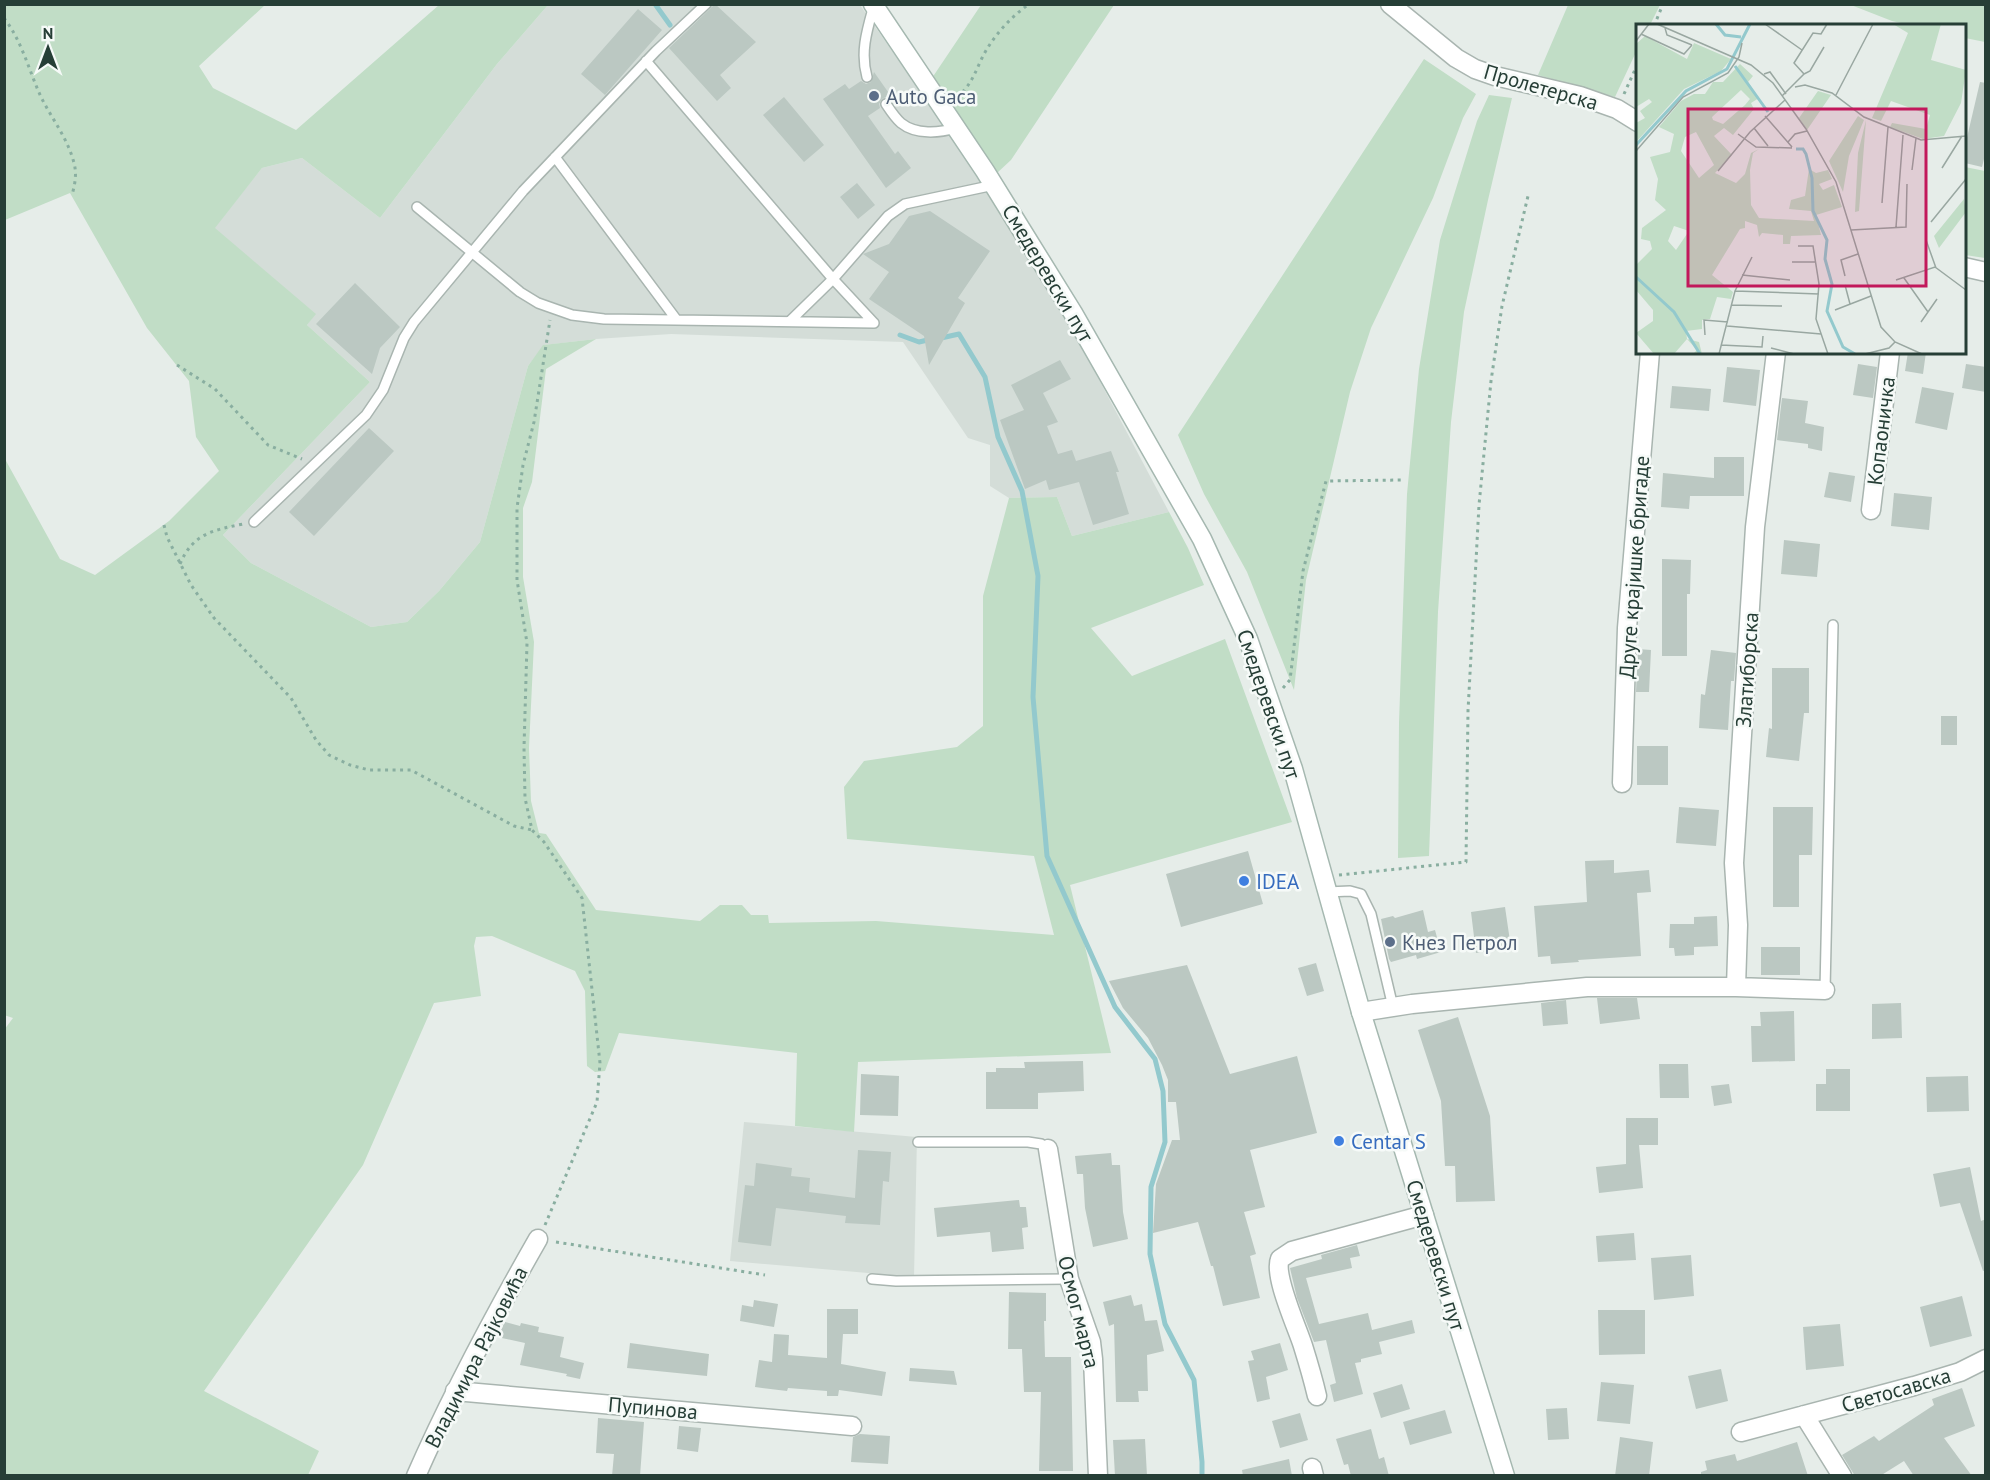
<svg xmlns="http://www.w3.org/2000/svg" width="1990" height="1480" font-family="'PT Sans',sans-serif">
<style>
.built{fill:#d4ddd8}
.green{fill:#c1ddc6}
.lines{fill:none;stroke-linecap:round;stroke-linejoin:round}
.stream{stroke:#93c9cd;stroke-width:5}
.building{fill:#bbc8c2}
.lane-casing{stroke:#a9b5b0;stroke-width:12}
.street-casing{stroke:#a9b5b0;stroke-width:21}
.secondary-casing{stroke:#a5b8b0;stroke-width:21}
.path{stroke:#89aea0;stroke-width:3;stroke-dasharray:3 4.5;stroke-linecap:butt}
.lane{stroke:#fff;stroke-width:9}
.street{stroke:#fff;stroke-width:18}
.secondary{stroke:#fff;stroke-width:18}
.service-dot{fill:#5c6f8a;stroke:#f6faf8;stroke-width:2}
.shop-dot{fill:#3f7fe0;stroke:#f6faf8;stroke-width:2}
.labels{text-anchor:middle;dominant-baseline:central;stroke-width:5;stroke-linejoin:round;paint-order:stroke}
.street-label{font-size:21px;fill:#263e36;stroke:#f6faf8}
.service-label{font-size:21px;fill:#4e5e75;stroke:#f6faf8;text-anchor:start}
.shop-label{font-size:21px;fill:#366cbe;stroke:#f6faf8;text-anchor:start}
.inset-river{fill:none;stroke:#93c9cd;stroke-width:3}
.inset-road{fill:none;stroke:#99a7a1;stroke-width:1.5}
.view{fill:#c2185b;fill-opacity:0.15;stroke:#c2185b;stroke-width:3}
.inset-edge{fill:none;stroke:#263e36;stroke-width:3}
</style>
<rect width="100%" height="100%" fill="#e6ede9"/>
<!-- built -->
<path class="built" d="M548,5h312l109,156 98,158 102,193 -97,24 -15,-39 -48,1 -19,-12v-41l-22,-7 -65,-96 -232,-8 -75,5 -52,6 -16,21 -48,176 -41,49 -32,31 -36,5 -120,-64 -28,-28 147,-153 -63,-57 8,-11 -101,-86 48,-60 40,-10 78,60 117,-154z
M744,1122l173,15 -3,140 -184,-16z"/>
<!-- green -->
<path class="green" d="M5,4l260,1 -66,61 14,22 83,42 143,-125h109l-51,59 -117,154 -78,-60 -40,10 -47,60 101,86 -9,11 63,57 -147,153 28,28 120,64 36,-5 32,-31 41,-49 48,-176 15,-21 53,-6 -50,30 -14,113 -9,26v69l11,65 -5,106 2,53 8,32 7,1 50,76 104,11 20,-16h22l9,10h17l1,8 107,-2 178,14 -20,-79 -187,-17 -3,-52 20,-26 93,-14 26,-21v-130l26,-98 48,-1 15,39 97,-24 19,36 16,37 -113,43 41,48 93,-37 67,183 -222,63 41,168 -253,9 -4,70 -59,-6 2,-73 -178,-20 -14,38 -10,1 -8,-6 -2,-75 -10,-20 -83,-35 -16,1 -2,9 7,50 -47,7 -71,162 -159,226 115,60 -11,24h-303l-1,-445 9,-12 -9,-3 1,-556 55,100 35,16 74,-54 50,-50 -23,-34 -7,-56 -42,-53 -77,-135 -65,27z
M981,5h133l-103,155 -14,13 -65,-95z
M1568,5h92l-10,20 -12,1 -1,24 -22,47 -77,-22z
M1851,5h134v37l-20,-4 -1,-12 -54,-1 -18,-4z
M1424,59l52,35 -13,24 -30,80 -62,130 -21,64 -44,188 -12,110 -47,-118 -43,-78 -26,-59z
M1489,95l23,3 -24,102 -24,112 -13,110 -13,190 -9,244 -31,2 1,-135 8,-229 12,-125 21,-129 37,-119z
M1965,167l20,4v87l-20,-3z"/>
<g class="lines">
<!-- stream -->
<path class="stream" d="M655,4l15,21
M900,335l19,7 13,-3
M941,338l18,-4 26,43 13,60 24,54 16,85 -5,121 14,159 68,151 40,52 8,32 2,51 -14,45 -1,67 15,70 29,56 8,82v14"/>
</g>
<!-- building -->
<path class="building" d="M715,4l41,38 -36,33 11,13 -14,13 -48,-53z
M638,9l24,21 -57,65 -24,-21z
M874,72l19,27 -2,1 -5,-3 -4,2 -3,5 1,4 -12,8 27,38 3,-3 13,17 -25,20 -63,-89 22,-15 4,5 12,-8 5,3 5,-2z
M1980,82l6,1v68l-4,16 -17,-4v-17z
M784,97l40,48 -20,17 -41,-47z
M857,183l18,22 -17,14 -18,-22z
M930,211l60,40 -32,47 7,5 -36,62 -5,-29 -55,-37 20,-27 -26,-18 26,-10 20,-28z
M355,283l45,44 -20,21 -8,26 -56,-50z
M1908,352h18l-3,22 -18,-3z
M1060,360l11,19 -28,14 15,29 -11,4 11,28 14,-4 4,11 35,-10 8,21h-3l13,42 -36,11 -14,-43 -30,8 -3,-10 -21,9 -25,-69 24,-10 -13,-25z
M1858,364l19,3 -4,31 -20,-3z
M1966,364l20,3v25l-24,-4z
M1727,367l33,3 -4,36 -33,-4z
M1672,386l39,3 -2,22 -39,-3z
M1922,387l32,6 -7,37 -32,-7z
M1782,398l26,3 -3,22 19,4 -2,24 -14,-3v-4l-31,-4z
M369,428l25,23 -80,85 -25,-24z
M1714,457h30v39h-54l-1,13 -28,-2 2,-34 51,5z
M1829,472l26,4 -4,26 -27,-5z
M1894,493l38,4 -3,33 -38,-4z
M1784,540l36,4 -3,33 -36,-3z
M1662,559l29,1 -1,34h-3v62h-25z
M1638,649l13,1 -2,42h-13z
M1711,650l25,3 -2,28h-3l-3,49 -29,-2 2,-34 4,1z
M1772,668h37v45h-5l-5,48 -33,-4 3,-29 3,1z
M1941,716h16v29h-16z
M1637,746h31v39h-31z
M1679,807l40,3 -3,36 -40,-3z
M1773,807h40l-1,48h-13v52h-26z
M1248,851l15,53 -82,23 -15,-53z
M1614,860v13l35,-3 2,22 -14,1 4,63 -63,4 1,2 -28,2 -1,-8 -12,1 -4,-51 53,-4 -2,-41z
M1505,907l6,41 -35,5 -5,-41z
M1423,910l5,22 7,-2 6,22 -24,7 -1,-4 -25,7 -2,-3 -8,-40 12,-3 2,2z
M1717,916l1,30 -24,1v8l-19,1 -1,-8h-5l1,-24h24v-7z
M1761,947h39v28h-39z
M1316,963l8,28 -17,5 -9,-28z
M1187,965l43,109 67,-18 20,77 -67,17 15,57 -21,5 12,42 -6,2 10,42 -37,8 -10,-40h-2l-13,-44 -45,11 3,-49 16,-44h8l-4,-38h-8v-22l-6,-15 -14,-27 -25,-30 -14,-27z
M1597,998h40l3,21 -40,5z
M1566,1000l2,24 -25,2 -2,-23z
M1901,1003l1,35 -30,1v-35z
M1794,1011l1,50 -43,1 -1,-36h10l-1,-14z
M1458,1017l32,99 5,85 -39,1 -1,-36h-10l-4,-65 -23,-71z
M1083,1061l1,30 -46,2v16h-52v-37h10v-4h29l-1,-6z
M1659,1064h29l1,34h-29z
M1826,1069h24v42h-34v-27h10z
M861,1074l38,2 -1,40 -38,-1z
M1968,1076l1,35 -42,1 -1,-35z
M1729,1084l3,19 -18,3 -3,-20z
M1626,1118h32v27h-19l4,43 -44,5 -3,-26 30,-3z
M858,1150l33,2 -2,30 -6,-1 -3,44 -35,-2 1,-7 -70,-8 -5,38 -33,-4 7,-57 9,1 2,-23 36,5 -1,8 19,2 -1,14 46,6z
M1111,1153l1,12h8l3,47 5,27 -35,8 -8,-39 -2,-34h-6l-2,-18z
M1970,1167l11,54 5,-2v51l-3,1 -23,-68 -20,4 -7,-33z
M1019,1200l1,7h6l2,20 -6,1 2,21 -32,3 -2,-20 -53,5 -3,-29z
M1634,1233l2,27 -38,2 -2,-26z
M1357,1245l3,11 -10,2 2,10 -46,10 13,46 49,-11 4,17 40,-10 3,13 -36,9 3,12 -21,5v3l-6,1 8,31 -29,8 -4,-17 6,-2 -10,-43 -12,2 -17,-44 -7,-30 32,-9 -1,-4z
M1691,1255l3,41 -40,4 -3,-42z
M1009,1292l37,1v28h-2l1,36h26l2,114h-34l2,-79h-17l-2,-43h-14z
M1131,1295l3,11 8,-2 3,17 12,-1 7,31 -17,4 1,36h-10l1,11h-23l-2,-78 -5,2 -6,-24z
M1962,1296l10,40 -42,11 -10,-40z
M754,1300l24,4 -4,23 -34,-6 2,-16 11,2z
M827,1309h31v25h-15l-2,30 45,8 -4,24 -43,-6 -1,6h-11v-5l-39,-3 -1,3 -32,-4 4,-27 13,2 2,-28 15,1 -1,20 39,3z
M1598,1310h47v44l-46,1z
M505,1322l15,4 1,-3 18,4 -1,5 26,5 -4,20 24,6 -4,16 -14,-3 1,-2 -47,-9 5,-22 -28,-6z
M1840,1324l4,42 -38,4 -3,-43z
M630,1343l79,11 -2,22 -80,-8z
M1280,1343l8,27 -22,7 4,22 -13,3 -9,-41 6,-1 -3,-9z
M910,1368l44,3 3,14 -48,-4z
M1721,1369l7,32 -32,8 -8,-33z
M1601,1382l33,3 -4,39 -33,-3z
M1402,1384l8,25 -29,9 -8,-25z
M1962,1388l13,38 -31,12 28,38h-58l-10,-15 -24,15h-25l-13,-21 32,-19 5,5 55,-36 -2,-6z
M1567,1408l2,31 -21,1 -2,-31z
M1445,1410l7,23 -42,12 -7,-23z
M1300,1413l8,27 -28,8 -8,-27z
M598,1418l46,4 -4,54h-28l2,-22 -18,-1z
M679,1426l22,2 -3,24 -21,-3z
M1371,1429l8,30 5,-2 5,19h-38l-3,-12 -4,1 -8,-26z
M860,1434l30,2 -2,28 -37,-2 2,-25z
M1620,1437l33,5 -4,34h-34z
M1145,1439l2,37h-32l-2,-36z
M1797,1442l11,34h-107v-4l6,-2 -2,-9 30,-7 2,7z
M1289,1459l3,17h-49l-1,-6z"/>
<g class="lines">
<defs>
<path id="lane" d="M646,61l187,218 41,44
M867,77c-7,-25 0,-47 7,-72
M886,104c4,6 9,14 15,19 15,12 38,10 55,5
M555,157l121,162
M417,207l103,85 18,11 34,12 32,4 270,4
M790,321l43,-42 55,-63 17,-12 89,-19
M254,522l112,-107 17,-25 21,-52 10,-16 109,-131 133,-140 50,-47
M1327,892l23,-1 11,3 10,20 22,93
M1825,990l8,-365
M918,1142h110l13,2 7,5
M872,1279l24,2 173,-2"/>
<path id="street" d="M1390,4l66,54 19,11 20,7 85,20 37,13 21,13
M1964,267l22,5
M1871,510l19,-158
M1622,783l5,-155 23,-276
M1736,987l2,-62 -4,-62 21,-336 21,-175
M1361,1012l51,-8 175,-17h149l89,3
M1048,1149l21,130 22,63 2,17 5,117
M455,1391l397,35
M1317,1396c-4,-17 -9,-34 -14,-50 -6,-19 -30,-71 -23,-87l12,-8 132,-36
M1804,1415l38,61
M1741,1432l173,-46 46,-14 26,-13
M1312,1468l2,8
M416,1476c36,-82 78,-160 122,-237"/>
<path id="secondary" d="M873,4l112,167 88,142 129,226 46,100 45,130 68,243 144,464"/>
</defs>
<!-- lane casing -->
<use href="#lane" class="lane-casing"/>
<!-- street casing -->
<use href="#street" class="street-casing"/>
<!-- secondary casing -->
<use href="#secondary" class="secondary-casing"/>
<!-- path -->
<path class="path" d="M4,18c18,23 25,53 37,79 11,22 27,42 33,66 3,11 1,21 -2,32
M1654,26l9,-22
M1624,94l14,-31
M957,97c13,-10 18,-24 25,-39 11,-22 28,-40 47,-54
M177,365l38,24 53,56 34,14
M164,525l3,12 24,48 23,33 77,80 25,42 13,15 21,10 19,5h42l103,56 18,4
M180,564c13,-31 34,-34 63,-40
M1283,688l7,-8 13,-109 23,-90 76,-1
M1339,875l127,-13 2,-151 11,-206 12,-124 11,-75 26,-110
M545,1225l52,-123 3,-39 -18,-165 -38,-56 -12,-12 -7,-32 -1,-50 3,-105 -10,-63v-72l6,-43 11,-43 16,-102
M556,1242l209,33"/>
<!-- lane -->
<use href="#lane" class="lane"/>
<!-- street -->
<use href="#street" class="street"/>
<!-- secondary -->
<use href="#secondary" class="secondary"/>
</g>
<!-- markers -->
<g class="service-dot">
<circle cx="874" cy="96" r="6"/>
<circle cx="1390" cy="942" r="6"/>
</g>
<g class="shop-dot">
<circle cx="1244" cy="881" r="6"/>
<circle cx="1339" cy="1141" r="6"/>
</g>
<g class="labels">
<!-- street labels -->
<g class="street-label">
<text transform="translate(1541 87) rotate(16)">Пролетерска</text>
<text transform="translate(1048 273) rotate(59)">Смедеревски пут</text>
<text transform="translate(1881 431) rotate(-83)">Копаоничка</text>
<text transform="translate(1634 567) rotate(-86)">Друге крајишке бригаде</text>
<text transform="translate(1747 670) rotate(-86)">Златиборска</text>
<text transform="translate(1269 704) rotate(71)">Смедеревски пут</text>
<text transform="translate(1436 1255) rotate(73)">Смедеревски пут</text>
<text transform="translate(1079 1312) rotate(76)">Осмог марта</text>
<text transform="translate(476 1357) rotate(-63)">Владимира Рајковића</text>
<text transform="translate(1896 1390) rotate(-16)">Светосавска</text>
<text transform="translate(653 1408) rotate(5)">Пупинова</text>
</g>
<!-- service labels -->
<g class="service-label">
<text x="886" y="96">Auto Gaca</text>
<text x="1402" y="942">Кнез Петрол</text>
</g>
<!-- shop labels -->
<g class="shop-label">
<text x="1256" y="881">IDEA</text>
<text x="1351" y="1141">Centar S</text>
</g>
</g>
<!-- overview -->
<g transform="translate(1636 24)">
<rect width="330" height="330" fill="#e6ede9"/>
<path d="M257,0h48l-10,36 35,10 -5,33 -17,33 -21,3 -33,-12 2,-4 34,6 4,-14 -39,-14 -10,20 -9,-3 36,-85zM9,12l42,23 7,-16 37,16 -10,12 -37,18 -47,52 -1,-18 9,-5 -5,-7 12,-9 -3,-3 -13,8v-63zM104,40l13,12 -5,6 11,16 -8,5 3,6 -21,26 -9,-7 -10,8 18,19 -17,18 21,10 9,-9 6,-21 8,-4 -6,4 -3,17 1,35 8,13 55,3 -3,-10 -22,-2 2,-9 14,-4 4,-27 7,4 12,-3 4,9 -13,5 4,6 11,-5 8,22 -26,8 5,20 -30,1 -1,8h-7v-9l-21,-2 -3,4 -2,-12 -12,-4v7l-5,1 -28,46 21,17 -2,7 -14,-2 -7,22 -8,1v9l-16,2 1,8 12,3 3,12h-9l4,-4 -10,-11 -13,15h-20l-18,-21 17,-12v-11l-17,-20v-25l16,-16 -2,-8 -9,-2 1,-11 24,-18 -11,-10 3,-21 -8,-22 20,-5 4,-18 -15,-7 22,-26 13,-7h11l8,-12h10zM105,66l9,9 -5,6 -22,19 -10,-4 -1,-3zM60,108l18,33 -15,13 -18,-27 4,-14zM38,202l15,5 -13,19 -8,-9zM182,67l13,4 -24,35 -8,-12zM222,92l6,4 -15,36 -6,36 -14,-31zM230,96l-7,91 -4,1 3,-59zM328,175l2,13 -27,36 -5,-12z" fill="#c1ddc6" fill-rule="evenodd"/>
<path class="inset-river" d="M80,0l9,11 16,2M99,42l33,46M0,121l50,-54 41,-22 23,-45M160,125h7l3,5 6,24 1,33 14,29 -2,19 7,25 -5,27 16,36 12,7M0,253l38,35 26,42"/>
<path class="inset-road" d="M21,0l94,41 22,18 33,46 30,53 45,145 14,15 27,12M129,0l37,26M29,4l2,7 25,10M5,10l43,20 8,-9M0,17l13,-17M128,50l6,-2 16,22M168,50l6,-3 14,-24M159,63l10,-2 27,8 32,24 57,23 45,-4M200,71l37,-71M146,72l22,-22 -10,-11 19,-30 8,1 6,-10M129,92l27,31M118,104l14,18M102,110l18,13 36,1M152,118l7,-8 12,-3M0,127l47,-54 45,-24 11,-16 3,-14M306,144l20,-32M276,146l4,-32M82,147l32,-39 35,-32M246,179l6,-76M295,198l35,-43M260,203l7,-92M215,206l55,-3 1,-43M290,216l10,28M162,222h15l6,38 -3,35 12,35M156,238h23M106,251l48,5M209,252l-4,-16 17,-6M268,254l24,34M260,256l39,-13 31,23M209,261l5,19M99,267l84,3M96,281l50,1M199,286l36,-14M285,298l16,-23M91,302l94,8M69,311l-1,-15 24,2M85,321l41,2 1,-11M135,324l23,6M83,330l16,-63 17,-34M229,330l24,-6 6,-6"/>
<path class="view" d="M52,85h238v177h-238z"/>
<rect width="330" height="330" class="inset-edge"/>
</g>
<!-- border -->
<rect width="1990" height="1480" fill="none" stroke="#263e36" stroke-width="12"/>
<!-- north arrow -->
<g transform="translate(48 48)" stroke="#f6faf8" stroke-width="4.5" paint-order="stroke">
<path d="M0-4.5L10 22L0 15L-10 22Z" fill="#263e36"/>
<text y="-9" font-size="16" font-weight="bold" text-anchor="middle" fill="#263e36">N</text>
</g>
</svg>
